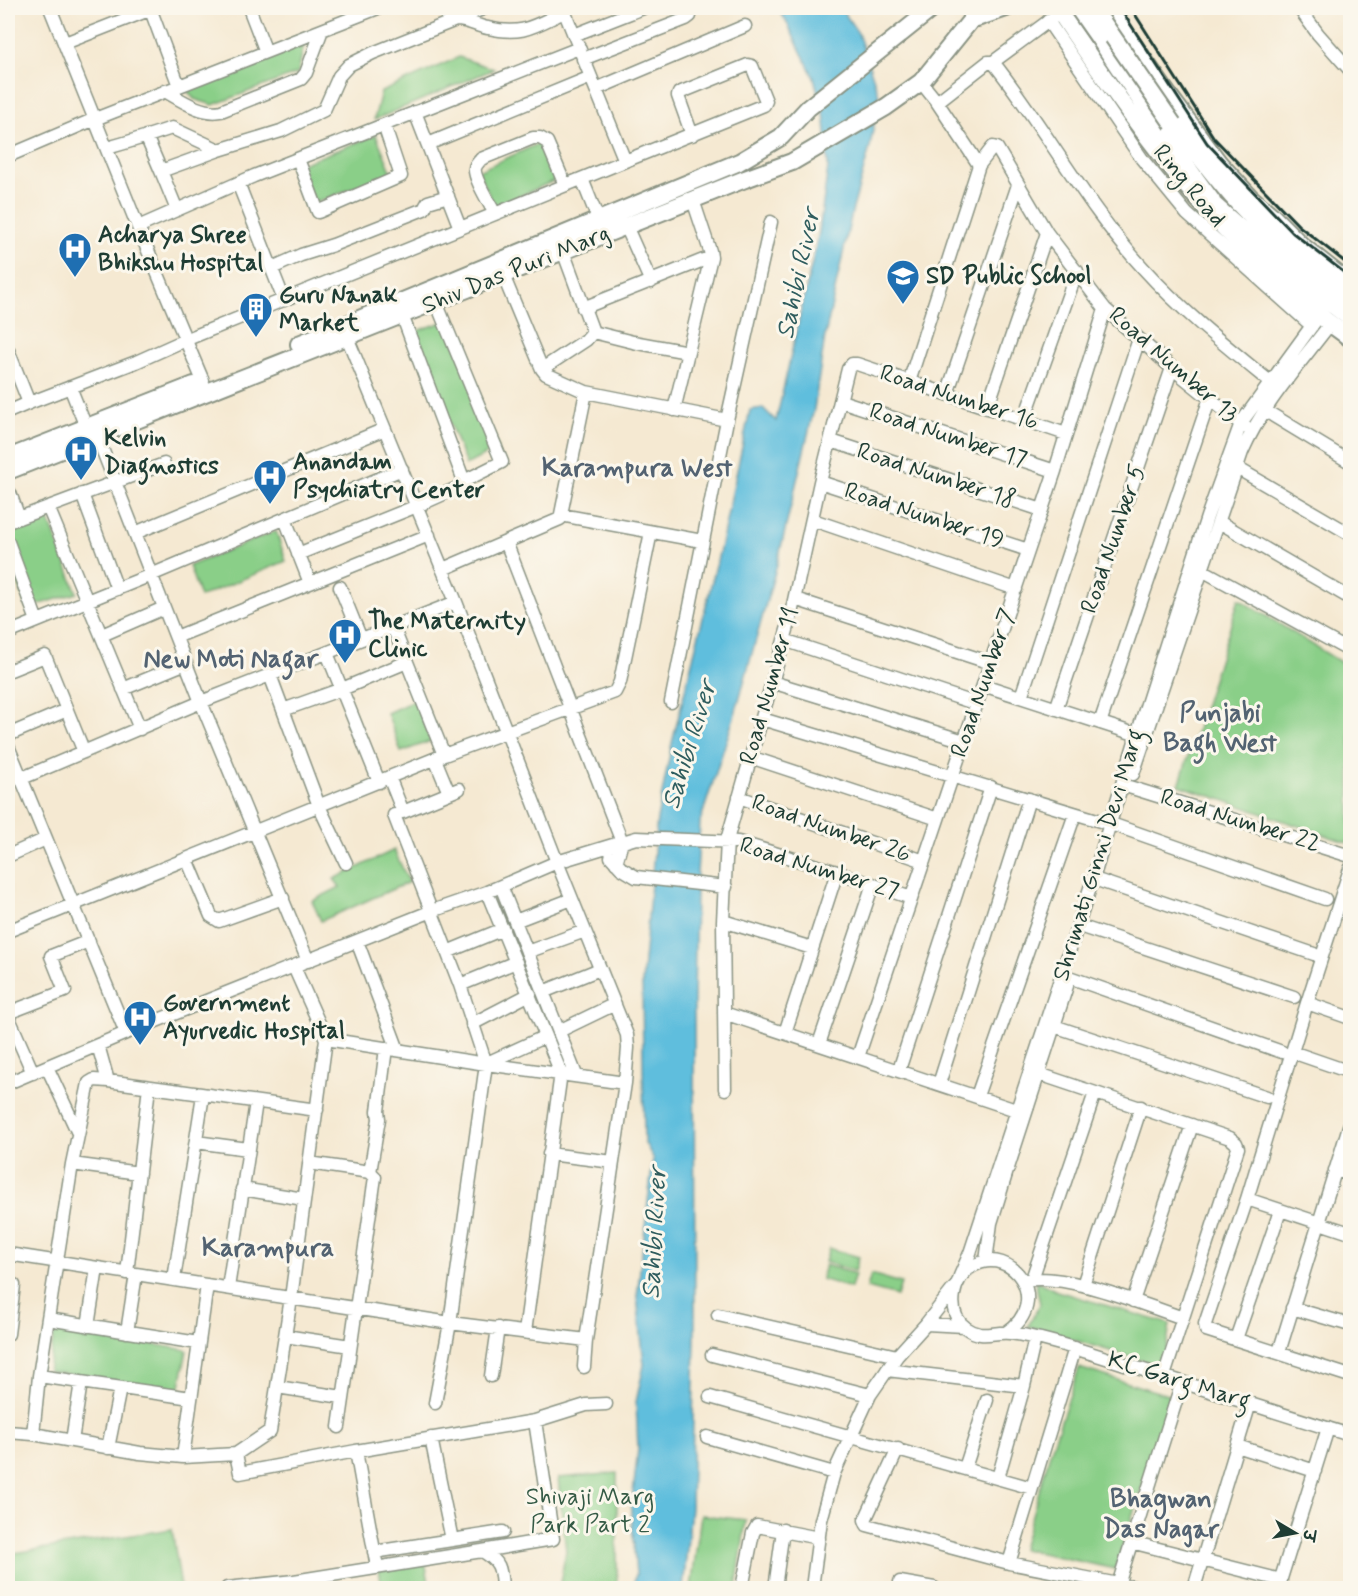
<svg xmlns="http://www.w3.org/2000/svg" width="1358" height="1596" font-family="Mynerve,'Playpen Sans Deva',sans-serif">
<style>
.green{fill:#8acf88;stroke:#54865e;stroke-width:1.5}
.water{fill:#5fbedd;stroke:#3f7e88;stroke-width:1.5}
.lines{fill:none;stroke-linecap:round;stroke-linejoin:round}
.minor-casing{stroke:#8a9383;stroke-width:15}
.major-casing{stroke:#8a9383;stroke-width:20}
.minor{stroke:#fff;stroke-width:12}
.major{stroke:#fff;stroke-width:16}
.rail{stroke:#1f3d34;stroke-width:3}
.major-bridge-casing{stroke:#8a9383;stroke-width:20;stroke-linecap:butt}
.major-bridge{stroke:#fff;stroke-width:16}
.labels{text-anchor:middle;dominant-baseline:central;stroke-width:6;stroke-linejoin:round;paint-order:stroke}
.street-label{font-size:24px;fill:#1f3d34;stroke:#fbf7ec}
.poi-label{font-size:24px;font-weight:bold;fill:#1f3d34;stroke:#fbf7ec;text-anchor:start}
.park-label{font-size:24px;fill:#345a45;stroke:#fbf7ec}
.water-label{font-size:26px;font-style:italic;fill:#2f5d5e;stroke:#fbf7ec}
.neighbourhood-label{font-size:26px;font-weight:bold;fill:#536372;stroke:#fbf7ec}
</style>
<rect width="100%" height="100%" fill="#fbf7ec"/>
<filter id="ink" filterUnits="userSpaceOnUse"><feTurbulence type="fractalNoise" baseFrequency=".0167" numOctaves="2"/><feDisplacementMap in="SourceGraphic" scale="12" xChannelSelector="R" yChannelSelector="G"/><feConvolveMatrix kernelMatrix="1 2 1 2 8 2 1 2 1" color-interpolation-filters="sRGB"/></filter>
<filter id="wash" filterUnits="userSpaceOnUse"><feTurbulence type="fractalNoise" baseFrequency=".008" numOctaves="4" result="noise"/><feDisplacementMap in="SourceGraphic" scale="24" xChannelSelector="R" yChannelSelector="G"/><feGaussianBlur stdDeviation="1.35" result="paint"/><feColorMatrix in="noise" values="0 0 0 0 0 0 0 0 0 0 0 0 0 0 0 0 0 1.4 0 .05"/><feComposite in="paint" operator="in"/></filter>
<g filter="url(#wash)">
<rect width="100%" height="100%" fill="#f5e9d2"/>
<!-- green -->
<path class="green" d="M304,44l-6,29 -85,32 -19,-6 -8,-10z
M459,57l35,12 -120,51 7,-28z
M376,135l16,38 -77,30 -19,-37z
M542,142l16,37 -63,28 -17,-36z
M446,321l52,127 -32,17 -52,-133z
M46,513l31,80 -50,15 -19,-55v-21z
M276,531l10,30 -86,36 -11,-31z
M1239,599l111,69v167l-2,8 -169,-58z
M415,700l16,41 -30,11 -14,-39z
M394,850l15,32 -88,39 -9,-20 28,-14 -6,-8z
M829,1248l30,9 -4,14 -30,-9z
M825,1265l30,9 -4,14 -30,-9z
M871,1274l30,9 -4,13 -30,-8z
M1035,1280l22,11 113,33 -7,43 -135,-41 12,-22z
M55,1328l132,22 -8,41 -131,-20z
M1079,1368l92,28 -56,173 -93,-20 29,-99z
M617,1473v106l-2,9h-56l7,-37 -8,-73z
M701,1515l45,5 -10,68h-45z
M172,1529l9,59h-173v-34z
M425,1561l5,27h-48l-3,-19z"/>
<!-- water -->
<path class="water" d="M776,8h65l17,25 21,62 -9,52 -18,65 -27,124 -11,73 -38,159 -41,146 -35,108 -4,70 -2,106 1,343 -4,167 -8,80h-50l3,-14 -5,-63 7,-62 -2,-47 8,-37 -7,-69 16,-138 -9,-17 -2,-158 15,-164 15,-76 48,-194 30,-139 13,-2 13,13 43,-189 9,-65 -3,-48 -11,-41 -29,-59z"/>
</g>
<g filter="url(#ink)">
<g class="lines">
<defs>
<path id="minor" d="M50,8l88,219 65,154
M150,8l29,78
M249,8l17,44
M1299,8l19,26 32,36
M457,19l28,-11
M1048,21l94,138 45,55 125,112
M574,35l69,-27
M65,43l89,-35
M583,59l103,-40 4,-3 1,-8
M993,62c53,67 93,144 151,207 38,42 82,77 126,113
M921,82l16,20 42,63
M596,89l149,-63
M165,91c16,9 37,24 56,20l80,-32 5,-6 16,-43
M937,102l51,-40h5l61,-45
M415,112l45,116
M428,144l163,-67
M107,148c22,-6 44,-13 65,-20l47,22 -58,21 -15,-35
M219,150l62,-19 43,-21 15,-34 10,-11 24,-12 83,-33c12,0 21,6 32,8 35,8 46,-2 76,-16
M8,156l87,-37 283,-111
M298,159l20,53 83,-36 -17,-51
M625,161l139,-56 2,-4 -14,-35 -4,-1 -69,28 -1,3 14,39
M161,171l16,39
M582,179l16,40
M238,183l46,117
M495,214c-5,-10 -22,-37 -20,-46 1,-4 4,-6 6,-9l52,-21h7l7,4 18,43
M626,226l25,56
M138,227l116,-51 325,-128
M563,251l30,81
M272,268l29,-13 32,-10 91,-36 4,-7 20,-6
M503,275l39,94 4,5 40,18 141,28
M436,302l66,160 -38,19
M583,308l128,-51
M593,332l40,10 55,10
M347,337l109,265 101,260 70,173 1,13 -3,35 -39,257 -2,27
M8,350l21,53 -21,9
M542,369l44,-29 7,-8
M909,382l70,-217 14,-18 4,1 50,85 58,76 67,59 73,59
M70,387l16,40
M947,394l71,-209
M841,401l214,70
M29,403l107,-41 49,-22 440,-179 -62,-153
M987,408l60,-175
M674,410l37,-153 -1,-6 -17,-51
M1264,410l86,52
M1024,420l53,-149
M97,436l104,266 107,259
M831,441l211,69
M1237,468l113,66
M820,482l208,68
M10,493l9,25
M82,494l35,95
M48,507l92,222
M561,515l141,26
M285,519l25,64
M813,520l203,69
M8,522l156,-58
M1219,522l131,76
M135,533l250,-104
M8,542l29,79
M506,542l54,-23 26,-127
M298,554l119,-48 40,-18 7,-7 -62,-166
M443,569l63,-27 116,300 -6,21
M1202,570l148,81
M340,587l21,52
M795,599l196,64
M393,627l51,128
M8,633l143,-58 251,-106
M102,635l62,-27
M176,637l253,-102
M784,640l193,64
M327,653l52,129
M8,671l37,-15 39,96
M270,675l49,131 27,57
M772,682l192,59
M983,685l161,52
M123,689l63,-26
M1021,697l118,-358
M671,702l56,-282 44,-198
M1056,709l116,-341
M283,710l59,-21 65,-27
M762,719l355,107 208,73
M1100,723l110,-325
M8,735l59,-25
M8,746l118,287
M750,757l188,62
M435,759l14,34
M1133,774l109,-322c21,-48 57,-87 88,-128
M389,777l14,35 56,-23
M20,779l181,-77 255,-100
M1129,787l221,69
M739,797l185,64
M394,815l66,170 26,79 -36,259 -15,80
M8,856l38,-17
M611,857l10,11 15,9 90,10
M187,859l24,57 8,5 64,-23
M1350,869l-43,134 43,15
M1100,881l214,73
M501,886l75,189
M487,892l74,181 -36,259
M515,921l57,-22
M723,921l89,27
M1085,928l209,69
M8,931l436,-176 171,-63 5,-10 31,-150
M357,941l41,109
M447,952l56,-23
M527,952l58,-21
M1069,977l213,75
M460,985l56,-23
M543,992l57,-23
M1307,1003l-60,196 103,34
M8,1013l57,-22 -14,-35 38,-15
M724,1013l298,99
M8,1016l25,57
M472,1024l58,-30
M1054,1026l213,71
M559,1031l56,-27
M785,1033l52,-161
M326,1039l160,25 139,19
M819,1044l54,-160
M98,1045l10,36
M1292,1052l58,20
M858,1057l197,-586 50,-162
M487,1063l59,-27
M47,1067l31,66
M899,1070l92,-283
M1039,1074l191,64 6,5 2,5 -74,228
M8,1083l118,-50 306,-122 55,-19 70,-30 79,-24 102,4 99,30 74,26
M939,1084l90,-285
M725,1089l-2,-168 4,-81 62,-217 31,-141 28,-113 4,-5h5l209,70
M977,1096l98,-282
M196,1142l52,7
M549,1154l64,8
M309,1163l61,9 5,5 -36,250
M72,1164l67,9
M1335,1170l15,4
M370,1172l9,-53 -1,-8 8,-63
M242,1189l62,10
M1247,1199l-42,125 1,6 144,46
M8,1254l442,69 136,17
M986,1261l5,-38 15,-49 61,-188
M127,1273l22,-186
M960,1276l10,-23 123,-374 44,-144 70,-218 34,-94 78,-107
M174,1279l29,-184
M1032,1279l63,-186
M1026,1280c43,-7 115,24 157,38
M8,1284l6,1 -6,49
M1083,1285l58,-178
M228,1288l28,-186
M1133,1301l59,-176
M1292,1308l58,17
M718,1315l179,41
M48,1319l150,24
M926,1324l38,2
M88,1326l9,-58
M127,1332l9,-58
M1007,1332c45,-30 6,-88 -34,-66 -21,11 -28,47 -7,62 17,12 27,3 44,5 10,1 21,4 31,6 37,9 73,22 109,33 67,21 133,43 200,63
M285,1336l65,10
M1236,1339l44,-128
M1075,1348l-66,215 130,25
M1279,1352l71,-229
M712,1355l158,40
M887,1370l137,16 11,-48
M39,1376l152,22
M491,1376l7,-48
M277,1387l65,10
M710,1397l322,91
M8,1432l25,2 107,19 43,4 53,-3 34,-23 21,-133 35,-259 -32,-72
M33,1434l6,-58 33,-212 17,-81 5,-3 14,1 209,29
M707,1437l127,36
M72,1441l9,-59
M1237,1446l78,25
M108,1448l12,-60
M898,1449l-33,71 2,5 142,38
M356,1451l179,-30 51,-16 20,-1
M236,1454l4,19 116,-22 21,116
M183,1457l24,-172
M965,1468l22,-68
M998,1478l26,-92
M452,1540l51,-8
M1131,1542l150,38
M482,1551l71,-12 -18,-118
M374,1552l78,-12 -21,-102
M900,1582l34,6
M227,1588l67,-7 188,-30c18,10 19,17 20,37
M742,1588l11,-55 4,-7 62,12
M775,1588l8,-58
M812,1588l9,-68 13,-47 36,-78 27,-39 29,-32 28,-36
M1117,1588l65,-206
M1194,1588l56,-185
M1278,1588l50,-160"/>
<path id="major" d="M1057,8c84,127 167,241 293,330
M1108,8l59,85 52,70 31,34 20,17 31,31 49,39
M977,18l29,-10
M1099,38l64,96 49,67
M1173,124c22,26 42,54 65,79 34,36 72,67 112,96
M1204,196l91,81 55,41
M299,344l440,-182 42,-25 27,-29 125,-100
M8,458l186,-73
M8,471l737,-292 47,-17 94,-55 35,-25 50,-62 15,-12"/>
</defs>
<!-- minor casing -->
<use href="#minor" class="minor-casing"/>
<!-- major casing -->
<use href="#major" class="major-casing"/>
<!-- minor -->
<use href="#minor" class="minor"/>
<!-- major -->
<use href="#major" class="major"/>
<!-- rail -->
<path class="rail" d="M1120,8l87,135 86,90 57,44
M1131,8l83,130 85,88 51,40"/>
<defs>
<path id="major-bridge" d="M1078,8l21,30
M1093,8l80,116"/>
</defs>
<!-- major-bridge casing -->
<use href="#major-bridge" class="major-bridge-casing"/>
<!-- major-bridge -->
<use href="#major-bridge" class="major-bridge"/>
</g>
</g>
<!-- icons -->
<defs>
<symbol id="hospital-pin" viewBox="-11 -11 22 30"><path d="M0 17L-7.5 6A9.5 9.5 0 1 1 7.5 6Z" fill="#1f6fb2" stroke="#fbf7ec"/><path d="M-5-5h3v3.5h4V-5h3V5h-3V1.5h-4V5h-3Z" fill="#fff"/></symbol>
<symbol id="school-pin" viewBox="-11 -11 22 30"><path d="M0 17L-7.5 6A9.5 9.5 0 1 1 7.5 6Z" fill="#1f6fb2" stroke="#fbf7ec"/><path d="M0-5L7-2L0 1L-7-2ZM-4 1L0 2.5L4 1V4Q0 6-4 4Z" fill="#fff"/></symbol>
<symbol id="building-pin" viewBox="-11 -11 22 30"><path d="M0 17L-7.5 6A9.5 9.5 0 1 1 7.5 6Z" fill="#1f6fb2" stroke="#fbf7ec"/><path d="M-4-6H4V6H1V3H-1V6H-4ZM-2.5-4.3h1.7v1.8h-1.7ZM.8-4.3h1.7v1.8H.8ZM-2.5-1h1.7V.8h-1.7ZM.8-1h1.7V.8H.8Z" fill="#fff"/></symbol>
</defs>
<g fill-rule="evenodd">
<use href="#hospital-pin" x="56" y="230" width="38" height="52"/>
<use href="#school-pin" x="884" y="257" width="38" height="52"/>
<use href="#building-pin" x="237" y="290" width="38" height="52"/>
<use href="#hospital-pin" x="62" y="433" width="38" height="52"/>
<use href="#hospital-pin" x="251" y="457" width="38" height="52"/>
<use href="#hospital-pin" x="326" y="616" width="38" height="52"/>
<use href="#hospital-pin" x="121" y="998" width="38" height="52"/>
</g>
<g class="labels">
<!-- street labels -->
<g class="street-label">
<text transform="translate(1189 186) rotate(50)">Ring Road</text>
<text transform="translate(516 270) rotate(-22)">Shiv Das Puri Marg</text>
<text transform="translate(1173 365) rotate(41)">Road Number 13</text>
<text transform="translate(959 398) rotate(18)">Road Number 16</text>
<text transform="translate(948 436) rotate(18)">Road Number 17</text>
<text transform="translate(936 476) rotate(18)">Road Number 18</text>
<text transform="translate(924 516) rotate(18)">Road Number 19</text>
<text transform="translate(1114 539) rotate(-71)">Road Number 5</text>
<text transform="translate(984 683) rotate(-71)">Road Number 7</text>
<text transform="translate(770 686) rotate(-74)">Road Number 11</text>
<text transform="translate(1240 821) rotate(17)">Road Number 22</text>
<text transform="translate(831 829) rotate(19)">Road Number 26</text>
<text transform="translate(1099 855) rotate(-73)">Shrimati Ginni Devi Marg</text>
<text transform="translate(819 869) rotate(17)">Road Number 27</text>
<text transform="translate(1179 1381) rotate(17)">KC Garg Marg</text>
</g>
<!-- poi labels -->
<g class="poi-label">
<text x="98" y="235">Acharya Shree<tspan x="98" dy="28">Bhikshu Hospital</tspan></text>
<text x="926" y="276">SD Public School</text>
<text x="279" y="295">Guru Nanak<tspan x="279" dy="28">Market</tspan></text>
<text x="104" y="438">Kelvin<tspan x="104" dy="28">Diagnostics</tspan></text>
<text x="293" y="462">Anandam<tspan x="293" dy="28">Psychiatry Center</tspan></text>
<text x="368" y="621">The Maternity<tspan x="368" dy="28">Clinic</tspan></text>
<text x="163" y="1003">Government<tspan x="163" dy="28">Ayurvedic Hospital</tspan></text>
</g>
<!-- park labels -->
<g class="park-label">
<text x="590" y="1497">Shivaji Marg<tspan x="590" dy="28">Park Part 2</tspan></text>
</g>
<!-- water labels -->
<g class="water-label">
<text transform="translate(799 274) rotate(-78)">Sahibi River</text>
<text transform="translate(690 745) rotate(-73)">Sahibi River</text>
<text transform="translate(655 1233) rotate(-87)">Sahibi River</text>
</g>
<!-- neighbourhood labels -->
<g class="neighbourhood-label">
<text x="637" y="469">Karampura West</text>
<text x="231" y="660">New Moti Nagar</text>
<text x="1220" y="714">Punjabi<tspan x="1220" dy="30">Bagh West</tspan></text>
<text x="268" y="1249">Karampura</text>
<text x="1161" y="1500">Bhagwan<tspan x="1161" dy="30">Das Nagar</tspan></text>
</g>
</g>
<!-- margin -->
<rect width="1358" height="1596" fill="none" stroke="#fbf7ec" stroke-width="30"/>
<!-- north arrow -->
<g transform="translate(1295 1533) rotate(100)" stroke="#fbf7ec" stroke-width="4.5" paint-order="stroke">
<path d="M0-4.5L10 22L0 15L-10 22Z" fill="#1f3d34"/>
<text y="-9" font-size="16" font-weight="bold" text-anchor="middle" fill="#1f3d34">उ</text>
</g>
</svg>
